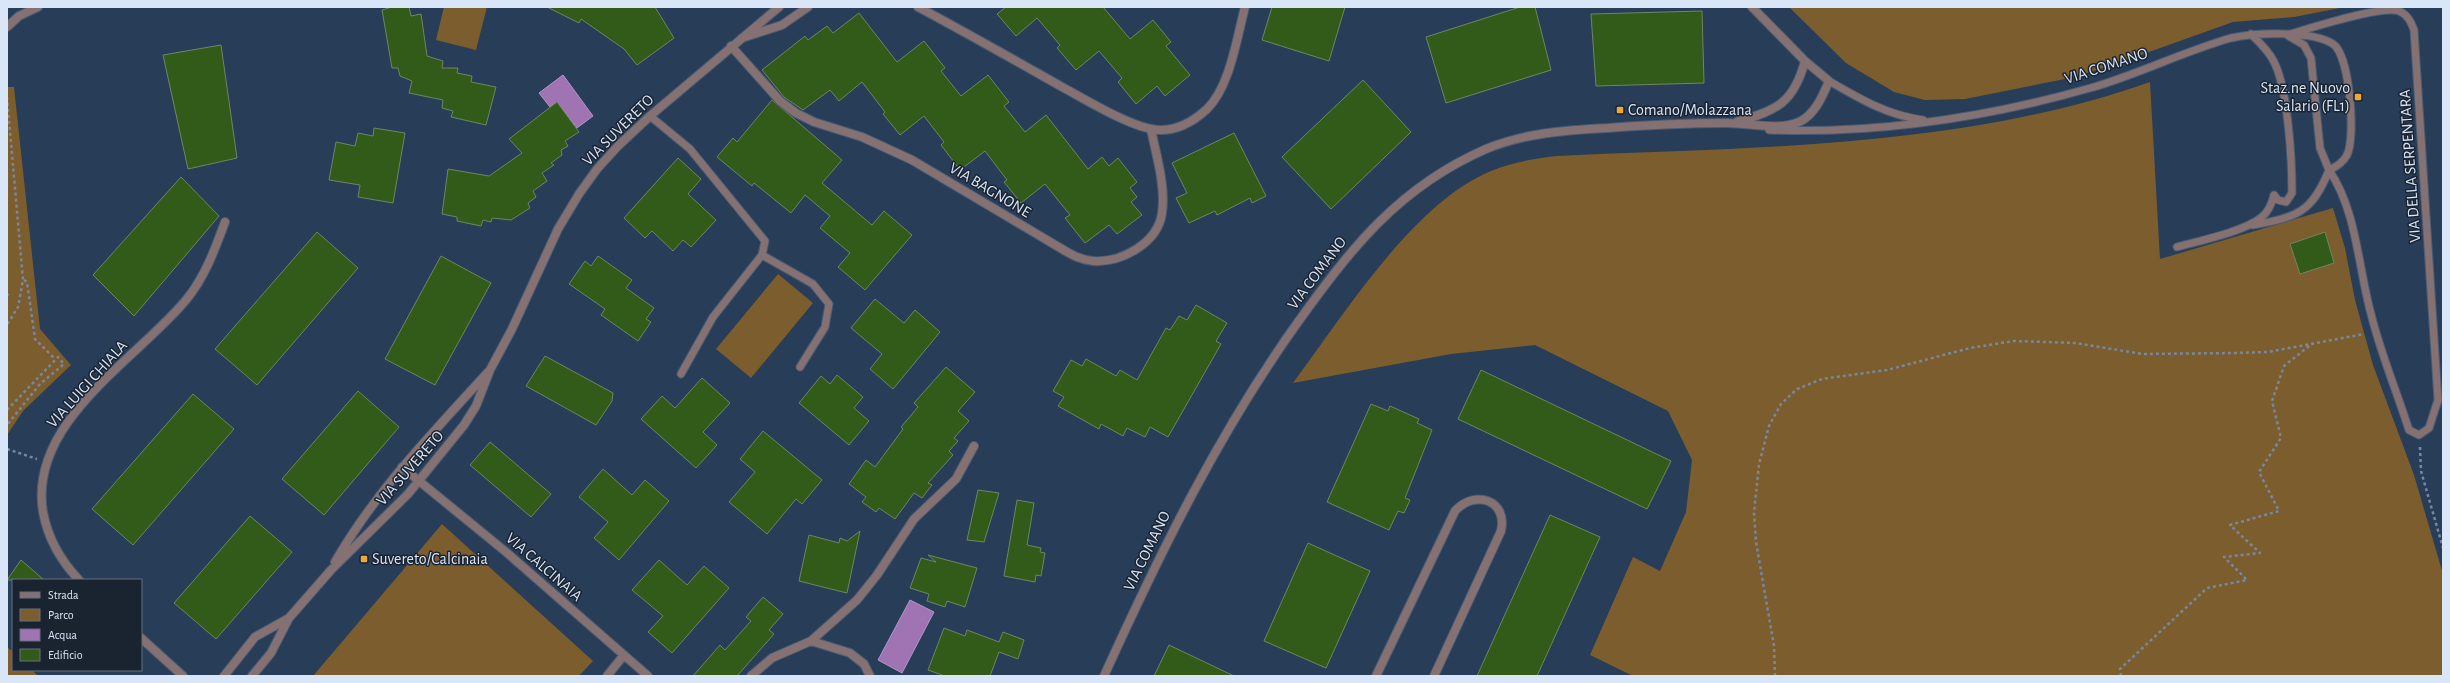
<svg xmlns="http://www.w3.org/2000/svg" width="2450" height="683" font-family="'Alegreya Sans',sans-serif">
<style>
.green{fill:#7c5d2e}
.water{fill:#a073b2;stroke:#b196c7}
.building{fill:#325b19;stroke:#6f8564}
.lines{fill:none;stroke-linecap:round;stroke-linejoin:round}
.service-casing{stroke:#485b75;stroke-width:9}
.minor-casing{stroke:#485b75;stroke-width:10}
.tertiary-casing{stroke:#485b75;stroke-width:10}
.path{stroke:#77889f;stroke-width:2.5;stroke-dasharray:3 3;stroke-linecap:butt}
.service{stroke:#857171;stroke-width:7}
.minor{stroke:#857171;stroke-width:8}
.tertiary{stroke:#857171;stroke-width:8}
.poi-dot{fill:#eca93a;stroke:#1a2330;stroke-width:1.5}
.labels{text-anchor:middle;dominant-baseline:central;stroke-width:3;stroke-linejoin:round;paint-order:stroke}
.street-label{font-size:16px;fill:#d9e6f7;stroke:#1a2330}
.poi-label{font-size:16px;fill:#d9e6f7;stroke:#1a2330;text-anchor:start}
</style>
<rect width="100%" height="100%" fill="#283d58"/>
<!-- green -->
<path class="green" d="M444,7h43l-11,43 -40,-10z
M1789,7h556l-51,10 -61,5 -126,45 -37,11 -105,21 -40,1 -31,-8 -48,-29z
M2150,82l10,177 173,-51 12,40 10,52 18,65 41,110 29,99v102h-810l-43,-21 43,-98 27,14 26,-59 6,-52 -24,-49 -133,-66 -84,9 -158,29c50,-67 120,-180 198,-212 21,-9 43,-12 65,-15 198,-9 404,-7 594,-74z
M7,87h7l26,242 31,36 -48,46 -16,24z
M778,274l35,29 -62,75 -35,-29z
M442,524l151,137 -14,15h-266z
M7,647l6,5v18h19l6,6h-31z"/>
<!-- water -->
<path class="water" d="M563,75l30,41 -16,12 -20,-26 -7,5 -11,-14z
M910,600l24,12 -32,61 -24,-13z"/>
<!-- building -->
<path class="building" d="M392,7h17l2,9 10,-2 6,42 16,5 -1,7h16l-1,5 15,3 -1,6 25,5 -10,38 -35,-8 2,-6 -11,-3 1,-8 -34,-7 3,-12 -12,-5 -2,-8h-6l-10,-58z
M547,7h108l19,31 -37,27 -13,-16 -43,-30 -2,4z
M1006,7h97l27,32 23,-19 18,22 -5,4 24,29 -25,21 -8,-10 -21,18 -18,-22 4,-4 -23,-27 -23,19 -19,-22 3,-3 -23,-27 -21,18 -19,-22z
M1272,7h73l-16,54 -67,-21z
M1520,7h15l16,63 -105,33 -20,-66z
M1702,11l2,72 -108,3 -5,-72z
M859,13l38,49 27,-21 21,27 -4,3 20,25 27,-21 21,27 -5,4 21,26 21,-17 42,54 14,-12 7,9 9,-8 19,24 -7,6 7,9 -6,5 11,13 -25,19 -8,-9 -24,18 -20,-25 5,-3 -25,-31 -24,19 -17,-21 3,-2 -22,-29 -25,19 -19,-25 3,-3 -20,-26 -24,19 -17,-21 2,-2 -23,-30 -23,19 -9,-11 -27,20 -19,-13 -22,-27 43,-34 3,4 19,-14 6,7z
M221,45l16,113 -49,11 -25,-114z
M1363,80l48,52 -80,77 -49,-52z
M772,100l70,60 -20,23 50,42 12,-14 28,24 -47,55 -27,-23 12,-14 -30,-25 10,-12 -25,-21 -14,18 -37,-30 -2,3 -35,-29 16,-19 4,4z
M557,102l22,30 -14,9 3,5 -7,4 1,5 -11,8 3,2 -12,8 5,8 -14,10 3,6 -8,6 2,5 -19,12 -19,-2 -1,4 -8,-2 -2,6 -24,-5v-4l-15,-3 6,-45 41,7 33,-23 -13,-14z
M374,128l31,5 -12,70 -35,-6 2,-12 -31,-5 7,-38 19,4 3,-13 15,3z
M1234,133l32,63 -14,7 -2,-5 -33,17 -2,-4 -26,12 -13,-25 11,-5 -15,-30z
M678,158l23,21 -13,15 28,26 -25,27 -8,-7 -10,11 -21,-20 -7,7 -21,-20z
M181,177l38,39 -85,100 -41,-41z
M317,232l41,36 -101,117 -42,-36z
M2325,232l9,31 -34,11 -10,-30z
M441,256l50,27 -56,102 -50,-26z
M598,256l34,24 -6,8 28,20 -8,11 5,3 -13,19 -37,-26 4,-6 -36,-25 16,-23 6,5z
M875,299l29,24 11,-13 25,22 -47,57 -23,-20 12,-15 -31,-26z
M1196,305l31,18 -11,18 5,3 -53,93 -18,-10 -5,10 -18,-9 -4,8 -22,-12 -2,5 -41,-23 6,-9 -11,-6 18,-31 11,6 4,-7 30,17 4,-6 17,10 29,-52 4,2 9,-14 8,4z
M545,356l68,37 -1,8 -16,24 -70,-39z
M946,367l29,25 -17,19 11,10 -15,17 4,3 -9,10 4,4 -25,28 4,2 -10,13 -8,-5 -19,26 -16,-11 -3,4 -14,-10 4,-5 -17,-13 17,-24 9,7 28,-38 -2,-2 17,-20 -4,-4z
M1481,370l190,91 -24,48 -189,-90z
M837,375l26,22 -9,11 15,13 -20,24 -50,-42 22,-27 9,8z
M702,378l28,25 -27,29 14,13 -21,23 -55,-49 21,-23 13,12z
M358,391l41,36 -75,88 -42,-36z
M193,394l41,35 -101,116 -41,-36z
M1371,404l17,7 2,-5 29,13 -2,4 15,7 -27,68 5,2 -6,13 -6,-2 -9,19 -62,-28z
M763,431l59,49 -20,24 -6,-5 -29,35 -38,-32 26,-30 -15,-13z
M490,442l61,52 -20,23 -61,-52z
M603,469l29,26 13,-15 24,21 -50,59 -25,-22 14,-16 -29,-25z
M978,490l21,3 -15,49 -17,-2z
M1017,500l17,3 -7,42 14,3 -1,4 5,1 -4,23 -5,-1 -1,7 -31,-6z
M1550,515l50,22 -63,139h-60z
M250,516l42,36 -76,87 -42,-36z
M860,531l-13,62 -48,-12 10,-46 30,8 1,-5 7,3z
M1308,543l62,28 -44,97 -62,-27z
M928,555l49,13 -12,39 -18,-6 -2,6 -18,-6 2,-7 -19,-6 11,-30 15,4z
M21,560l23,20h-37z
M659,560l28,25 17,-19 25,22 -57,65 -24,-21 15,-16 -31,-26z
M763,597l20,17 -14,16 5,4 -37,42h-44l27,-31 5,5 26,-29 -5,-4z
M944,628l21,8 2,-6 32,12 4,-10 21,8 -6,19 -19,-7 -9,24h-45l-17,-6z
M1169,645l65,31h-80z"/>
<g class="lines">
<defs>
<path id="service" d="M2251,34c8,8 17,16 22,26 15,26 19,101 19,133l-6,9 -8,-2 -4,-5
M2290,34c21,-6 91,-29 109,-23 9,4 12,11 15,19l24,370 -9,28 -10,7 -10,-5 -2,-6c-12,-37 -27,-73 -36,-110 -13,-47 -14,-103 -42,-144
M1829,81c31,18 58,34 94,39
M650,116l40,33 75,92 -3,14 -49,62 -32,57
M1769,130c109,4 220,-13 325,-43 47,-14 91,-36 137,-49 23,-5 82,-8 102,6 17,11 23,94 14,111 -4,8 -11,12 -18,15l-9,-22 -9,-90 -7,-13 -17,-10
M2253,225c44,-8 59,-12 76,-55
M2177,247c22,-6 69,-16 85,-30 7,-6 10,-14 12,-22
M762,255l51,29 16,20 -4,23 -25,40"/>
<path id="minor" d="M918,7c49,26 98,54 146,81 24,13 68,40 94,42 19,1 36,-9 49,-21 23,-22 30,-72 38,-102
M7,27l12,-11 19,-9
M742,38l40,-13 26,-18
M731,46l49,55 16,12 18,9 48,15 50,23 150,89c10,6 19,11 31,12 28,2 65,-18 69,-48 4,-27 -6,-58 -11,-84
M402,467l104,85 142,124
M335,562c43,-74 96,-127 153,-190
M79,580c-19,-20 -31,-41 -36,-68 -15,-90 93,-152 143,-212 19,-23 29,-51 39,-78
M141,638l42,38
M811,641l46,-41 20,-25 37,-56 42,-40 18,-33
M224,676l31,-39 34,-19
M252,676l19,-23 18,-35 42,-48 77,-76 56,-69 12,-19 14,-36 22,-41 46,-100 21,-35 18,-25 21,-23 32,-30 129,-109
M607,676l17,-21
M751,676l21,-18 39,-17 39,12 14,11 6,12
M1376,676l79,-165c20,-22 53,-11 46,20l-67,145"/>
<path id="tertiary" d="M1738,121c39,-10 56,-19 67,-60
M1104,676c56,-123 115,-244 194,-354 54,-75 101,-135 188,-173 38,-16 81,-19 122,-21 40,-3 80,-5 119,-5 23,0 51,8 72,-1 16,-7 24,-27 30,-41l-24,-20 -53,-54"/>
</defs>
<!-- service casing -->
<use href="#service" class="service-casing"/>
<!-- minor casing -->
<use href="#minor" class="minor-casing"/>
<!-- tertiary casing -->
<use href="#tertiary" class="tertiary-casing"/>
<!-- path -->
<path class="path" d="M7,97l16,183 -5,27 -11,18
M24,280l3,2 8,57 20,20
M7,294l2,1
M7,410l51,-53 6,7 -24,20 -33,41
M2420,447l1,24 22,77
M7,449l30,10
M1775,676l-1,-30 -18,-104 -2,-29 5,-49 10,-38 12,-22 16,-15 25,-10 65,-9 83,-22 44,-7 62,2 66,11 93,-1 33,-1 96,-18
M2121,676l-1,-7 87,-81 40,-8 -23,-23 36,-4 -30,-28 49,-14 -20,-39 22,-34 -9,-37 12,-35 29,-23"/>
<!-- service -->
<use href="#service" class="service"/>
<!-- minor -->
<use href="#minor" class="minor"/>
<!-- tertiary -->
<use href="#tertiary" class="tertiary"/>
</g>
<!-- markers -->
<g class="poi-dot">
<rect x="2354" y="93" width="8" height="8" rx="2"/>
<rect x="1616" y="106" width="8" height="8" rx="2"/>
<rect x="360" y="555" width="8" height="8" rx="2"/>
</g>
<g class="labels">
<!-- street labels -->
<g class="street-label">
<text transform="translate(2106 66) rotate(-18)">VIA COMANO</text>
<text transform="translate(618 130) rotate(-45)">VIA SUVERETO</text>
<text transform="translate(2410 166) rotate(-94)">VIA DELLA SERPENTARA</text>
<text transform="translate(990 190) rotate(31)">VIA BAGNONE</text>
<text transform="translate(1317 273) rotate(-53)">VIA COMANO</text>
<text transform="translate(87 384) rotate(-48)">VIA LUIGI CHIALA</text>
<text transform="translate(410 468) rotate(-49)">VIA SUVERETO</text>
<text transform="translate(1147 551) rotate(-64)">VIA COMANO</text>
<text transform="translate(544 567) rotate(41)">VIA CALCINAIA</text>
</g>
<!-- poi labels -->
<g class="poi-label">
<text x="2350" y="88" text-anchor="end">Staz.ne Nuovo<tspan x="2350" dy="18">Salario (FL1)</tspan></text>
<text x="1628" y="110">Comano/Molazzana</text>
<text x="372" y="559">Suvereto/Calcinaia</text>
</g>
</g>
<!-- border -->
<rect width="2450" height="683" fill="none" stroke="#d9e6f7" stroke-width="16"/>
<!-- legend -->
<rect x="12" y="579" width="130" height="92" fill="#1a2330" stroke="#667180"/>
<rect x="20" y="592" width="20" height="6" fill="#857171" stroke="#667180"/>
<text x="48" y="599" font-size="12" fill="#d9e6f7">Strada</text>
<rect x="20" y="609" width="20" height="12" fill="#7c5d2e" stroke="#667180"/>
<text x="48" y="619" font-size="12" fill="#d9e6f7">Parco</text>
<rect x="20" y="629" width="20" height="12" fill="#a073b2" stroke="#667180"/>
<text x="48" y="639" font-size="12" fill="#d9e6f7">Acqua</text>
<rect x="20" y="649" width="20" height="12" fill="#325b19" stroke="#667180"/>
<text x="48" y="659" font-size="12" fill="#d9e6f7">Edificio</text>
</svg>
